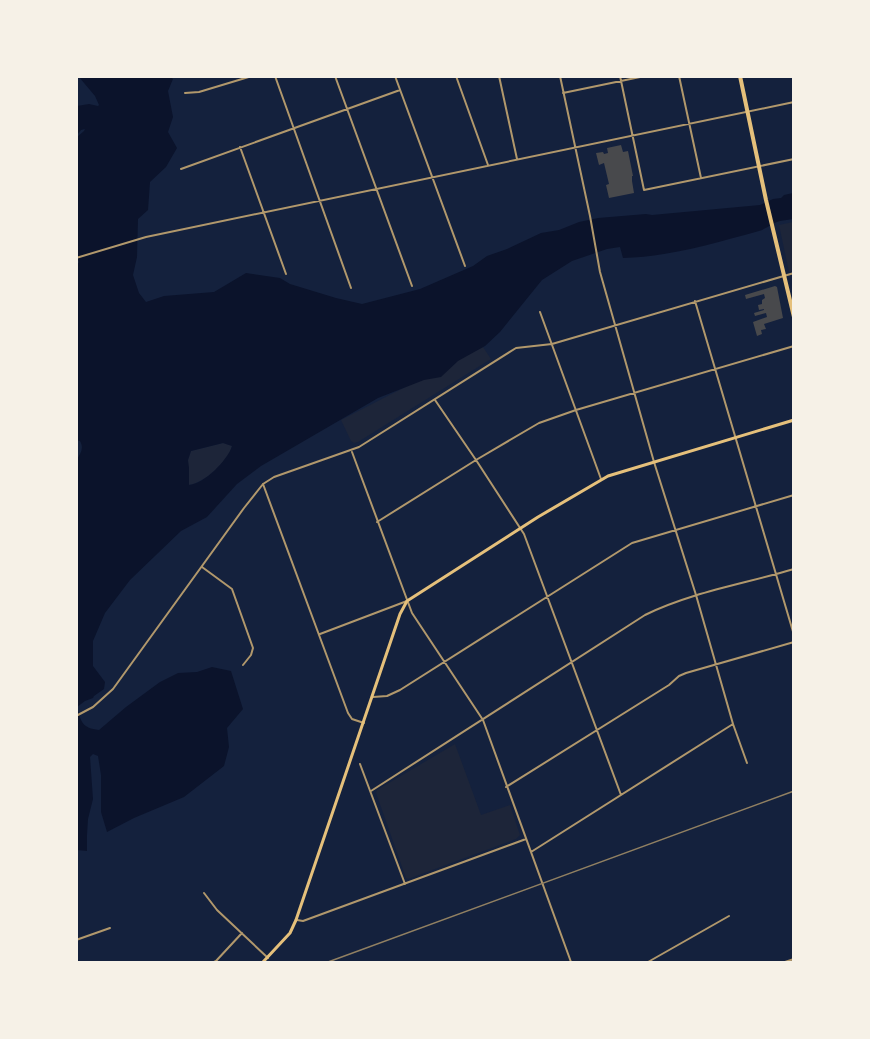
<svg xmlns="http://www.w3.org/2000/svg" width="870" height="1039" font-family="'Crimson Pro',serif">
<style>
.green{fill:#1d2539}
.water{fill:#0b132b;fill-rule:evenodd}
.building{fill:#48494c}
.lines{fill:none;stroke-linecap:round;stroke-linejoin:round}
.minor{stroke:#b1986c;stroke-width:2}
.secondary{stroke:#e5c07b;stroke-width:3}
.primary{stroke:#e5c07b;stroke-width:4}
.rail{stroke:#918062;stroke-width:1.5}
</style>
<rect width="100%" height="100%" fill="#14213d"/>
<!-- green -->
<path class="green" d="M793,222v49l-4,1 -10,-47z
M483,347l8,12 -133,83 -4,1 -3,-2 -10,-21z
M223,443l9,3c-4,15 -28,38 -44,39v-25l3,-9z
M455,744l26,71 29,-10 10,30 -4,4 -108,40 -2,-1 -30,-85 1,-3z"/>
<!-- water -->
<path class="water" d="M170,76l3,3 -5,12 5,26 -5,15 9,16 -11,19 -16,15 -2,28 -10,9 -1,38 -4,18 6,18 7,9 18,-6 50,-4 32,-19 34,5 10,6 46,14 26,6 58,-15 53,-23 14,-10 20,-7 34,-16 18,-3 20,-8 19,-4 48,-4 6,1 108,-10 13,-6 8,-1 3,-3 9,-2v26c-4,1 -9,1 -13,2 -8,2 -14,8 -21,10 -44,12 -90,26 -136,27l-3,-11 -13,2 -35,12 -30,19 -42,52 -15,14 -27,15 -17,16 -17,3 -46,18 -117,68 -24,18 -30,33 -26,14 -51,49 -25,33 -12,28v25l12,16 -1,7 -10,7 -1,2 -8,3 -8,6c4,15 5,21 22,23l27,-23 34,-25 18,-9 19,-1 15,-5 19,4 12,38 -16,19 2,19 -5,19 -40,31 -50,21 -27,14 -6,-20v-37l-3,-19 -5,-2 -3,3 3,42 -5,20 -1,16v16l-10,-1 -1,-390c5,-6 8,-12 4,-19l-4,-1v-173l3,-5 -3,-8v-116l8,-7 1,-2 -4,1 -4,5v-29l12,-2 9,2 1,-1 -4,-9 -16,-19zM223,443l9,3c-4,14 -28,38 -43,39v-17l-1,-8 3,-9z"/>
<!-- building -->
<path class="building" d="M621,145l2,7 5,-1 5,25h-1v5l2,12 -25,5 -3,-13 3,-1 -5,-21 -5,2 -3,-12 7,-1 1,2 4,-1 -1,-5z
M775,286l2,1 6,31 -19,6 2,5 -5,1 1,4 -5,2 -4,-14 14,-5 -1,-4 -11,3 -1,-3 10,-3v-1l-5,1 -1,-5 4,-1v-4l3,-2 -1,-4 -18,5 -1,-4z"/>
<g class="lines">
<!-- minor -->
<path class="minor" d="M275,76l76,212
M335,76l77,210
M395,76l70,190
M456,76l32,89
M499,76l18,83
M560,76l30,140 10,56 54,190 42,133 37,129 14,39
M620,76l24,114 150,-31
M679,76l22,102
M185,93l14,-1 53,-16
M563,93l82,-17
M240,147l46,127
M181,169l219,-79
M76,258l70,-21 648,-135
M695,301l99,334
M540,312l61,167
M435,400l41,60 48,74 97,261
M352,452l60,161 71,107 88,242
M263,484l85,229 4,6 12,4
M377,522l99,-62 63,-37 37,-13 218,-64
M202,567l30,22 21,59 -2,7 -8,10
M320,634l87,-33
M373,697l14,-1 13,-6 232,-147 162,-48
M76,716l17,-9 20,-18 131,-181 19,-24 11,-7 85,-30 157,-99 36,-4 242,-71
M360,764l45,120
M506,787l163,-102 10,-9 7,-3 108,-31
M371,791l274,-176c47,-23 99,-31 149,-46
M531,852l202,-128
M204,893l13,17 51,48
M297,920l6,1 223,-82
M76,940l34,-12
M214,962l2,-1 26,-28
M648,962l81,-46
M785,962l9,-3"/>
<!-- secondary -->
<path class="secondary" d="M263,962l27,-29 6,-13 104,-306 7,-13 131,-84 70,-41 186,-56"/>
<!-- primary -->
<path class="primary" d="M740,76l26,124 28,117"/>
<!-- rail -->
<path class="rail" d="M328,962l466,-171"/>
</g>
<!-- border -->
<rect width="870" height="1039" fill="none" stroke="#f6f1e7" stroke-width="156"/>
</svg>
